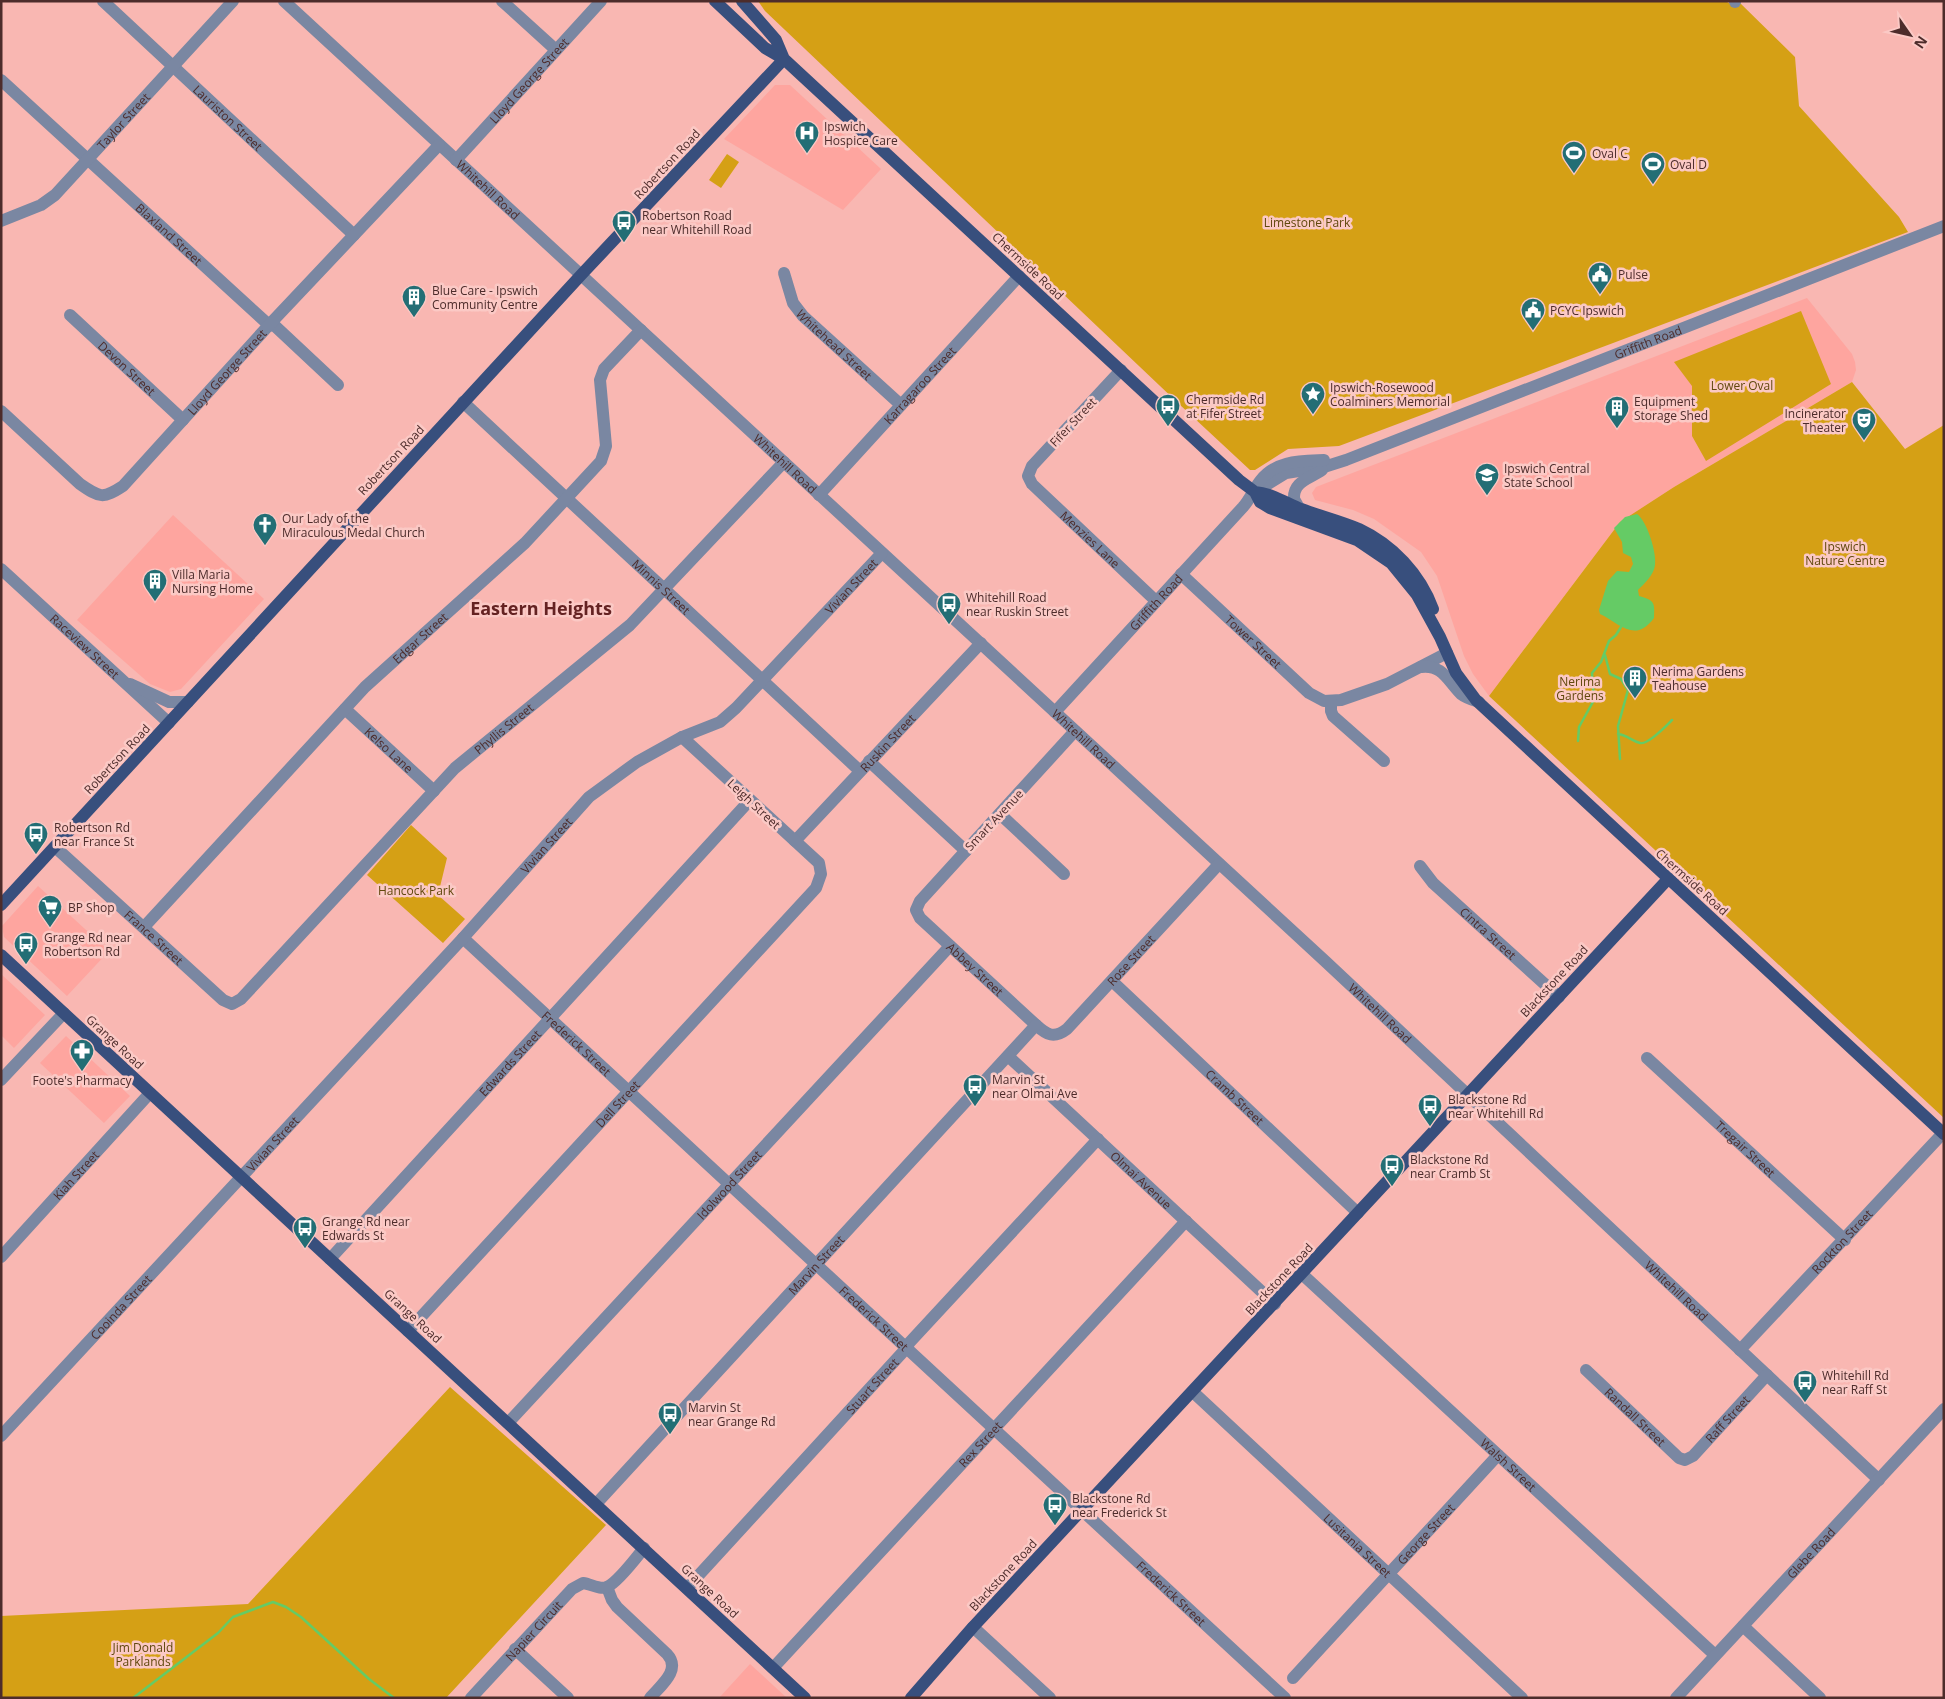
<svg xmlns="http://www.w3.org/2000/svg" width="1945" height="1699" font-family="'Open Sans',sans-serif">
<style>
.built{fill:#fea59f}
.green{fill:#d5a015}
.water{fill:#65cb65}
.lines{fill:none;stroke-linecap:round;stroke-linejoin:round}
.stream{stroke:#65cb65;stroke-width:2.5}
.minor{stroke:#7a87a2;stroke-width:12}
.major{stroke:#384f7d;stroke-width:12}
.labels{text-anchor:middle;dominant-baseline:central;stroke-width:5;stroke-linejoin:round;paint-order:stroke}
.street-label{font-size:12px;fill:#4d2c2b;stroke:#fbc9c5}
.poi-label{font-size:12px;fill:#4d2c2b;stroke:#fbc9c5;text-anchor:start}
.park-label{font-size:12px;fill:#61480d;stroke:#fbc9c5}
.district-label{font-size:18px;font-weight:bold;fill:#642222;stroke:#fbc9c5}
</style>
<rect width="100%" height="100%" fill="#f9b7b2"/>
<!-- built -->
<path class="built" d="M775,85h15l91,84 -38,41 -119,-71z
M1807,298l45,56 3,8 1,8 -4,12 -178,105 -54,35 -131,174 -16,-22 -9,-18 -27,-80 -16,-24 -47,-33 -21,-9 -38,-10 -3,-7 4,-6z
M173,515l91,84 -83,90 -11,3 -20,-8 -73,-64z
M38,886l71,65 -42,45 -63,-59 -2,-11z
M1,974l44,41 -31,33 -13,-13z
M66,1036l64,60 -26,27 -64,-60z
M750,1664l37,34h-68z"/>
<!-- green -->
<path class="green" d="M758,1h967l10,5 4,-4 56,55 4,49 100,111 9,15 -569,214 -51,3 -33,21h-5l-71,-66 -414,-393z
M727,154l12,8 -18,26 -12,-8z
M1801,311l30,73 -125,77 -14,-25v-50l-18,-24z
M1852,382l53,67 39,-24v693l-455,-422 131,-174 54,-35z
M411,825l36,33 -9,37 27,24 -22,24 -76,-68z
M450,1387l156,138 -160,173h-445v-82l247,-12z"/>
<!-- water -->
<path class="water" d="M1637,514c10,7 20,39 18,51 -1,10 -11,19 -17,25l1,6c15,4 16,6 15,22 -19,26 -35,5 -54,-4l-1,-4 9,-29 9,-10 12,1 4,-8 -2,-7 -8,-4 -1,-11 -8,-14 11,-11z"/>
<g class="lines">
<!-- stream -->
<path class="stream" d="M1605,655l5,19 11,5 7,11 -10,36 2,33
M1618,734c9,1 14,7 22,9 8,2 26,-17 32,-23
M1578,741l1,-14 15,-27 -2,-27 9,-11 8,-21 7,-6 5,-8
M133,1698l85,-65 15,-16 40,-15 13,5 15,10 68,62 25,19"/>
<!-- minor -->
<g class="minor">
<path id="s1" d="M103,1l251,234"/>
<path id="s2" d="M284,1l1042,961 553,518"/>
<path d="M502,1l54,49"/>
<path d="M1735,1v1"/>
<path id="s3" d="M1,80l268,245 6,1 63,59"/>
<path id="s4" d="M456,160l145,-159"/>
<path id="s5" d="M1,221l40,-16 14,-10 178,-194"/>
<path id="s6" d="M784,273l9,30 10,13 98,89"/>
<path id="s7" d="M70,315l113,105"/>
<path id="s8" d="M1121,370l-89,96 -4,10 4,8 124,117"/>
<path id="s9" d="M463,402l397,369"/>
<path id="s10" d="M1,411l79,73c20,14 23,15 43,2l146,-161 170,-180"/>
<path id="s11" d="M1255,492l31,-19 38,-6 22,-7 598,-234"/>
<path id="s12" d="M819,495l200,-219"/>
<path d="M1299,508l-5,-9c-1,-18 16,-20 28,-29"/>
<path id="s13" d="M1,569l168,154"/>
<path id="s14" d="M1181,574l128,119 15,8 17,-1 46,-16 60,-31"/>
<path d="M1421,667c21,-3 27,14 40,27 5,4 12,6 18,8"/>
<path d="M130,684l39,18h19"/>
<path d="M1331,701v10l2,5 51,45"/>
<path id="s15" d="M345,709l89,82"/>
<path id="s16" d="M1055,712l188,-205c7,-8 11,-18 17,-26 16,-21 41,-20 64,-21"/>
<path id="s17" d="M1075,731l-155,170 -4,9 4,8 116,107c11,10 18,14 31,4l152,-165"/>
<path d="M869,761l97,90"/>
<path d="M1000,814l64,60"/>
<path id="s18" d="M795,841l186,-198"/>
<path id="s19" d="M55,847l168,153 9,4 9,-5 214,-231 175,-143 154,-163"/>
<path id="s20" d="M1420,866l13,17 126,114"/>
<path id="s21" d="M144,927l221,-240 160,-144 76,-82 5,-15 -6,-66 4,-11 37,-39"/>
<path id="s22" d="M463,938l822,760"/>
<path id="s23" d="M1112,981l246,232"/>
<path id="s24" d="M1008,1056l267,248"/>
<path id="s25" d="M1647,1058l198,182"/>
<path d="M1,1080l63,-67"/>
<path id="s26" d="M1,1257l149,-164"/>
<path id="s27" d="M330,1259l420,-459"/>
<path id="s28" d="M1302,1274l413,381"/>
<path id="s29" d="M408,1331l408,-443 5,-14 -2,-11 -137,-126"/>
<path id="s30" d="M1740,1350l203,-217"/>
<path id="s31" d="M1586,1370l93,88 6,2 8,-4 74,-81"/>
<path id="s32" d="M1193,1392l329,306"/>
<path id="s33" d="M508,1423l442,-477"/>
<path id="s34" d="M1,1436l462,-498 126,-141 48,-35 45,-25 38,-15 16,-14 146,-155"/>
<path id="s35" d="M596,1504l440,-479"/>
<path d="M607,1587l5,13 5,7 50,47c15,16 -7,32 -17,44"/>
<path id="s36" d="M687,1588l215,-235 8,-11 188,-203"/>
<path d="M1743,1626l77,72"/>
<path d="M973,1627l77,71"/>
<path d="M515,1649l53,49"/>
<path id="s37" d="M773,1668l413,-447"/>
<path id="s38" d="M1293,1678l205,-223"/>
<path id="s39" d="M471,1698l101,-109 11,-6c8,1 17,7 24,4 11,-5 29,-29 37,-39"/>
<path id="s40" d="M1676,1698l268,-289"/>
</g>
<!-- major -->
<path class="major" d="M715,1l50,47 19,11 455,421 16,12 5,10 10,6 87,32 34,23 26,32 23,42 16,36 20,27 468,434
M742,1l34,39 8,19
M1255,492c16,1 31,11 46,17 19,7 39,12 58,20 34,16 61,45 74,80
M1,905l580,-630 203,-216
M1,955l804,743
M911,1698l62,-71 695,-748"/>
</g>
<!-- icons -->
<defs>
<symbol id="hospital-pin" viewBox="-11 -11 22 30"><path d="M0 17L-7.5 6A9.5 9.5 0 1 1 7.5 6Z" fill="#236e75" stroke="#fbc9c5"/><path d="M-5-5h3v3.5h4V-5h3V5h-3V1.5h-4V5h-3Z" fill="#fff"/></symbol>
<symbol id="stadium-pin" viewBox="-11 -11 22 30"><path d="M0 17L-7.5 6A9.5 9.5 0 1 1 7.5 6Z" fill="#236e75" stroke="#fbc9c5"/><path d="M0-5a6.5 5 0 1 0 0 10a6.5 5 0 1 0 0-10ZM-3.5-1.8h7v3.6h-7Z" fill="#fff"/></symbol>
<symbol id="bus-pin" viewBox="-11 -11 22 30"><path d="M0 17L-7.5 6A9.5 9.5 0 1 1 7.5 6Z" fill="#236e75" stroke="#fbc9c5"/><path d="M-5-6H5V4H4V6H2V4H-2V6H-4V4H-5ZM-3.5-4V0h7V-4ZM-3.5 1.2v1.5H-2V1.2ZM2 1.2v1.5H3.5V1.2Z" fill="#fff"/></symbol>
<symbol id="civic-pin" viewBox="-11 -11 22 30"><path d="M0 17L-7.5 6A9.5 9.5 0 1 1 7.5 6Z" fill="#236e75" stroke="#fbc9c5"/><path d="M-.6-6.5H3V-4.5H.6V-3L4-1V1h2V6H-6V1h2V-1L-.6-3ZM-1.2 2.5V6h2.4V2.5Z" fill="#fff"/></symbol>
<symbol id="building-pin" viewBox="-11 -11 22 30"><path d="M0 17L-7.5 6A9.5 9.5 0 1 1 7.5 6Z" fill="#236e75" stroke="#fbc9c5"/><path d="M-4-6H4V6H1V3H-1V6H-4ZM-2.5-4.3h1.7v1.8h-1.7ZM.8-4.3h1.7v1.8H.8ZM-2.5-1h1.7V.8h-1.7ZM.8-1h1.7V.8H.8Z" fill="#fff"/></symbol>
<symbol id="sight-pin" viewBox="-11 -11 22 30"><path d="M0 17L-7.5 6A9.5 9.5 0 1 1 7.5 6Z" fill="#236e75" stroke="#fbc9c5"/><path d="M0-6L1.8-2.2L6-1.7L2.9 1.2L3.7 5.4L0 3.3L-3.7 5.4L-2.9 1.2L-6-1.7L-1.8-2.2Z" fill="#fff"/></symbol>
<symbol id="theatre-pin" viewBox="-11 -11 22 30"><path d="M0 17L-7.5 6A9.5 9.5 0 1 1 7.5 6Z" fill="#236e75" stroke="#fbc9c5"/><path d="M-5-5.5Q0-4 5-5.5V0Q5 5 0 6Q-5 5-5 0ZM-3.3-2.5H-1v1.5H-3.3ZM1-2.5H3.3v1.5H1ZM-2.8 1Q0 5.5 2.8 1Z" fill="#fff"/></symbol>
<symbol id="school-pin" viewBox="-11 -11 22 30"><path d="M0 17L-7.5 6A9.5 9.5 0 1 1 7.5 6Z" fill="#236e75" stroke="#fbc9c5"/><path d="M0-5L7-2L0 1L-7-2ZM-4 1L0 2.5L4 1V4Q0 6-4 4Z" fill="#fff"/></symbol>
<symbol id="church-pin" viewBox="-11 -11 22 30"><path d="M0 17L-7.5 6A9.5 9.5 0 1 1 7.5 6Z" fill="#236e75" stroke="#fbc9c5"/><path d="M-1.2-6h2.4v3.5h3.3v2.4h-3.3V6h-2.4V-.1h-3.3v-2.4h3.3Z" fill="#fff"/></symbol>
<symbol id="supermarket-pin" viewBox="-11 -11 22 30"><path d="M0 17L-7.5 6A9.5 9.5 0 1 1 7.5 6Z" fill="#236e75" stroke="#fbc9c5"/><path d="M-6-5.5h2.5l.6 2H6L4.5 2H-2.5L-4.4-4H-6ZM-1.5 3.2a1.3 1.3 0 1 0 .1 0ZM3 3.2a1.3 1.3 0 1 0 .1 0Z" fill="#fff"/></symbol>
<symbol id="pharmacy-pin" viewBox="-11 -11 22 30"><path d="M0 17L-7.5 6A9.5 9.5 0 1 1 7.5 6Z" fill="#236e75" stroke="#fbc9c5"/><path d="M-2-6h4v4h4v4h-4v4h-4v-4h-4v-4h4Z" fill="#fff"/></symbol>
</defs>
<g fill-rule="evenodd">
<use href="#hospital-pin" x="793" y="119" width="28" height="38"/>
<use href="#stadium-pin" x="1560" y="139" width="28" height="38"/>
<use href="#stadium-pin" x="1639" y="150" width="28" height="38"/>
<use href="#bus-pin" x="610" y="208" width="28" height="38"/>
<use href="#civic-pin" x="1586" y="260" width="28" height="38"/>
<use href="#building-pin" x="400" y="283" width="28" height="38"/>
<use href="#civic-pin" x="1519" y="296" width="28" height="38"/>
<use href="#sight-pin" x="1299" y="380" width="28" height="38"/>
<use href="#bus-pin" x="1154" y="392" width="28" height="38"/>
<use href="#building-pin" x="1603" y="394" width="28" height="38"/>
<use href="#theatre-pin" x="1850" y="406" width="28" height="38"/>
<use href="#school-pin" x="1473" y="461" width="28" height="38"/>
<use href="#church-pin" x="251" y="511" width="28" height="38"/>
<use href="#building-pin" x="141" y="567" width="28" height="38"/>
<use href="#bus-pin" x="935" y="590" width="28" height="38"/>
<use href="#building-pin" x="1621" y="664" width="28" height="38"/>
<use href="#bus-pin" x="22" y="820" width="28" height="38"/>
<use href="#supermarket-pin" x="36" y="893" width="28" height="38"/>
<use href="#bus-pin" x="12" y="930" width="28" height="38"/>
<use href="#pharmacy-pin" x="68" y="1037" width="28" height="38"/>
<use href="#bus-pin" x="961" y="1072" width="28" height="38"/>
<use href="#bus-pin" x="1416" y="1092" width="28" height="38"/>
<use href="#bus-pin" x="1378" y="1152" width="28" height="38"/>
<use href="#bus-pin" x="291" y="1214" width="28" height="38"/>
<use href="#bus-pin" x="1791" y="1368" width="28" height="38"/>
<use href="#bus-pin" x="656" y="1400" width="28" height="38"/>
<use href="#bus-pin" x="1041" y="1491" width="28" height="38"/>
</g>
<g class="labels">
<!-- street labels -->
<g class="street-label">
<text stroke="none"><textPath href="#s4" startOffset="108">Lloyd George Street</textPath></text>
<text stroke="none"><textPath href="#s1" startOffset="171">Lauriston Street</textPath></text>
<text stroke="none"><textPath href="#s5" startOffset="161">Taylor Street</textPath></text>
<text transform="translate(667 164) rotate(-47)">Robertson Road</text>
<text stroke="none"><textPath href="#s2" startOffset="278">Whitehill Road</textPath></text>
<text stroke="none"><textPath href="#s3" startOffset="228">Blaxland Street</textPath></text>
<text transform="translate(1028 266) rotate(43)">Chermside Road</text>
<text stroke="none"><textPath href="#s11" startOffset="422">Griffith Road</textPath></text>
<text stroke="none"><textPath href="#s6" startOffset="90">Whitehead Street</textPath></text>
<text stroke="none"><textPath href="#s7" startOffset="78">Devon Street</textPath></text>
<text stroke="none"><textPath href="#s10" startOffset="310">Lloyd George Street</textPath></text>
<text stroke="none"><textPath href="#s12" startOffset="149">Karragaroo Street</textPath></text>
<text transform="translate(1073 422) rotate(-47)">Fifer Street</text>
<text transform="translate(391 460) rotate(-47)">Robertson Road</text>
<text stroke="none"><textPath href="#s2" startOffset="682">Whitehill Road</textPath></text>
<text stroke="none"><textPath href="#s8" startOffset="231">Menzies Lane</textPath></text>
<text stroke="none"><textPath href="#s34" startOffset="1209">Vivian Street</textPath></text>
<text stroke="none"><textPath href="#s9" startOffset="271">Minnis Street</textPath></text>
<text stroke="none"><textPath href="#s16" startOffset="149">Griffith Road</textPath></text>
<text stroke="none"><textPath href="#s21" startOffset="400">Edgar Street</textPath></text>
<text stroke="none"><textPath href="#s14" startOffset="99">Tower Street</textPath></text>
<text stroke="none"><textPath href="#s13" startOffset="114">Raceview Street</textPath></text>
<text stroke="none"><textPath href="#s19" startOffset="625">Phyllis Street</textPath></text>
<text stroke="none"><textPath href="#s2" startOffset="1088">Whitehill Road</textPath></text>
<text stroke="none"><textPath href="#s18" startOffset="135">Ruskin Street</textPath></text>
<text stroke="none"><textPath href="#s15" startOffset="60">Kelso Lane</textPath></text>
<text transform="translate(117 759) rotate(-47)">Robertson Road</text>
<text transform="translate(754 804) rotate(43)">Leigh Street</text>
<text transform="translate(994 820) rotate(-47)">Smart Avenue</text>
<text stroke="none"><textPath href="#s34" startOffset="804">Vivian Street</textPath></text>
<text transform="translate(1692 882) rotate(42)">Chermside Road</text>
<text stroke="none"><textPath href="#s20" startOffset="96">Cintra Street</textPath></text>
<text stroke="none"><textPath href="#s19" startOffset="134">France Street</textPath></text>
<text stroke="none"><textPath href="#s17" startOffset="536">Rose Street</textPath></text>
<text stroke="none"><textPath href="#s17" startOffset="324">Abbey Street</textPath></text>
<text transform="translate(1554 981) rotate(-47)">Blackstone Road</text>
<text stroke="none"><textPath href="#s2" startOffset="1492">Whitehill Road</textPath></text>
<text transform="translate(115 1042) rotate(43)">Grange Road</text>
<text stroke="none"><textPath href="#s22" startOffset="155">Frederick Street</textPath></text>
<text stroke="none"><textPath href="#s27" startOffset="266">Edwards Street</textPath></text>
<text stroke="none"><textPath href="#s23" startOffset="169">Cramb Street</textPath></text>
<text stroke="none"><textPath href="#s29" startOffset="309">Dell Street</textPath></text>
<text stroke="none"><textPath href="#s34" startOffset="399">Vivian Street</textPath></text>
<text stroke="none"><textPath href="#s25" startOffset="134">Tregair Street</textPath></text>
<text stroke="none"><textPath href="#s26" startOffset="111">Kiah Street</textPath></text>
<text stroke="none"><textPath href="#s24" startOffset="182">Olmai Avenue</textPath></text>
<text stroke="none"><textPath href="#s33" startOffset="325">Idolwood Street</textPath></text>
<text stroke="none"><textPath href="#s30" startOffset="149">Rockton Street</textPath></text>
<text stroke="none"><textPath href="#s35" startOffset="325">Marvin Street</textPath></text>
<text transform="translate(1279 1279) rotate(-47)">Blackstone Road</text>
<text stroke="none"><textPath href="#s2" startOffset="1898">Whitehill Road</textPath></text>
<text stroke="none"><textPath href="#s34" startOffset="176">Cooinda Street</textPath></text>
<text transform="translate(413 1316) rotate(43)">Grange Road</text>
<text stroke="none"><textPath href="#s22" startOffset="560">Frederick Street</textPath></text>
<text stroke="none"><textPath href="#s36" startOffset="274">Stuart Street</textPath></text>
<text stroke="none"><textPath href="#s31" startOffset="68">Randall Street</textPath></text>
<text stroke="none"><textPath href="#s31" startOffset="194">Raff Street</textPath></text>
<text stroke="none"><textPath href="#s37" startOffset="305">Rex Street</textPath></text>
<text stroke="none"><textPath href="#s28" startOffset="281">Walsh Street</textPath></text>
<text stroke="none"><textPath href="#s38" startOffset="196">George Street</textPath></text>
<text stroke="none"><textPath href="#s32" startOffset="225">Lusitania Street</textPath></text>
<text stroke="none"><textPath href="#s40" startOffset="198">Glebe Road</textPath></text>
<text transform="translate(1003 1575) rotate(-47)">Blackstone Road</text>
<text transform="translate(710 1591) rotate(43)">Grange Road</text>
<text stroke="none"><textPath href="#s22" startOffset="965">Frederick Street</textPath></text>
<text stroke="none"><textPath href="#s39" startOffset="92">Napier Circuit</textPath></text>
</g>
<!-- poi labels -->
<g class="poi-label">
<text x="824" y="126">Ipswich<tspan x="824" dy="14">Hospice Care</tspan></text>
<text x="1592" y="153">Oval C</text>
<text x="1670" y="164">Oval D</text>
<text x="642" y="215">Robertson Road<tspan x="642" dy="14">near Whitehill Road</tspan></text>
<text x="1618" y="274">Pulse</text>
<text x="432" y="290">Blue Care - Ipswich<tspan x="432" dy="14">Community Centre</tspan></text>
<text x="1550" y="310">PCYC Ipswich</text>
<text x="1330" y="387">Ipswich-Rosewood<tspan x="1330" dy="14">Coalminers Memorial</tspan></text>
<text x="1186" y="399">Chermside Rd<tspan x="1186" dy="14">at Fifer Street</tspan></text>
<text x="1634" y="401">Equipment<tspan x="1634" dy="14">Storage Shed</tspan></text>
<text x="1846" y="413" text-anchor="end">Incinerator<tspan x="1846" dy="14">Theater</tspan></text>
<text x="1504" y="468">Ipswich Central<tspan x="1504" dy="14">State School</tspan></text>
<text x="282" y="518">Our Lady of the<tspan x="282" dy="14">Miraculous Medal Church</tspan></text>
<text x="172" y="574">Villa Maria<tspan x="172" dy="14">Nursing Home</tspan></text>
<text x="966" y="597">Whitehill Road<tspan x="966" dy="14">near Ruskin Street</tspan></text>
<text x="1652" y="671">Nerima Gardens<tspan x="1652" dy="14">Teahouse</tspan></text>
<text x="54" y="827">Robertson Rd<tspan x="54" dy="14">near France St</tspan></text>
<text x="68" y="907">BP Shop</text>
<text x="44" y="937">Grange Rd near<tspan x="44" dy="14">Robertson Rd</tspan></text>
<text x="992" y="1079">Marvin St<tspan x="992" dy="14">near Olmai Ave</tspan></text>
<text x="82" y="1080" text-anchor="middle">Foote's Pharmacy</text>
<text x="1448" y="1099">Blackstone Rd<tspan x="1448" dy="14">near Whitehill Rd</tspan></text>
<text x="1410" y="1159">Blackstone Rd<tspan x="1410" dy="14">near Cramb St</tspan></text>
<text x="322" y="1221">Grange Rd near<tspan x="322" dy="14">Edwards St</tspan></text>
<text x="1822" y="1375">Whitehill Rd<tspan x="1822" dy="14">near Raff St</tspan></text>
<text x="688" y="1407">Marvin St<tspan x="688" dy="14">near Grange Rd</tspan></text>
<text x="1072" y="1498">Blackstone Rd<tspan x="1072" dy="14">near Frederick St</tspan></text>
</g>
<!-- park labels -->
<g class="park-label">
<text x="1307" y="222">Limestone Park</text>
<text x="1742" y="385">Lower Oval</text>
<text x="1845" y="546">Ipswich<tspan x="1845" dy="14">Nature Centre</tspan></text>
<text x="1580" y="681">Nerima<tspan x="1580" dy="14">Gardens</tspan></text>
<text x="416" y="890">Hancock Park</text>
<text x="143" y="1647">Jim Donald<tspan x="143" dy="14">Parklands</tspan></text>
</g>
<!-- district labels -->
<g class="district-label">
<text x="541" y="608">Eastern Heights</text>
</g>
</g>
<!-- border -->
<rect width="1945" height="1699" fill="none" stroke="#4d2c2b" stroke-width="5"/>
<!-- north arrow -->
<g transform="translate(1910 35) rotate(124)" stroke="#fbc9c5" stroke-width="4" paint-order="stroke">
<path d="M0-4L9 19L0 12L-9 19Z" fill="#4d2c2b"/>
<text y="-8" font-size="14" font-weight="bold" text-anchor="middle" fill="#4d2c2b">N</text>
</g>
</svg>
